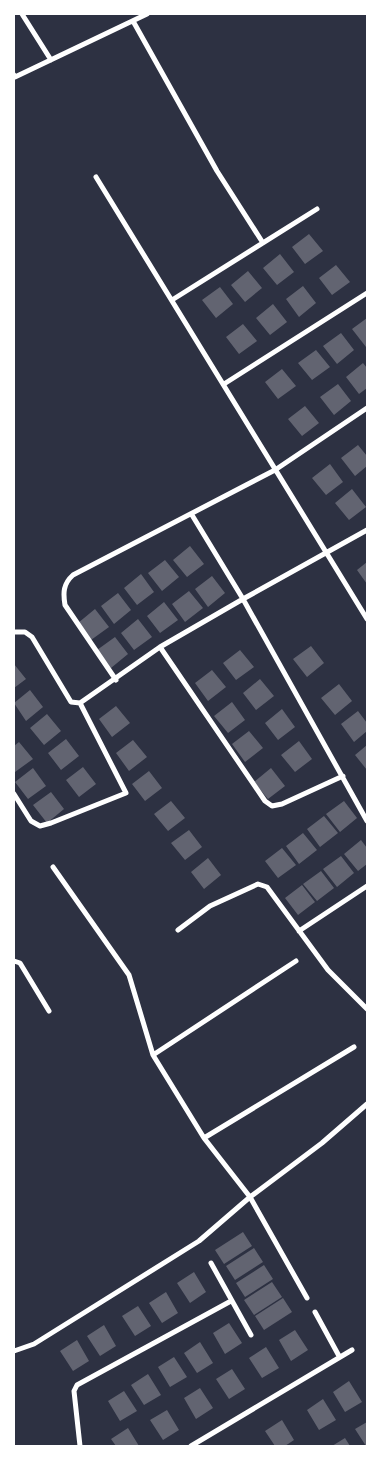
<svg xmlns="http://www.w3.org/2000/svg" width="381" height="1460" font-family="Raleway,sans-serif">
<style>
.building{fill:#626471}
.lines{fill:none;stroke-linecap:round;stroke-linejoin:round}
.minor{stroke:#fff;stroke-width:5}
</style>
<rect width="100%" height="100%" fill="#2d3142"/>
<!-- building -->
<path class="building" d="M309,234l14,17 -18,13 -13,-17z
M280,254l14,18 -17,13 -14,-17z
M336,265l14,17 -18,13 -13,-17z
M248,271l14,17 -17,14 -14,-17z
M303,286l13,17 -17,14 -13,-18z
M220,287l13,17 -17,14 -14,-18z
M273,304l14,18 -17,13 -14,-17z
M367,318v27l-1,2 -14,-18z
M243,324l14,17 -18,13 -13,-17z
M341,333l13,17 -17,14 -14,-18z
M316,350l14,17 -18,13 -14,-17z
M363,363l4,5v20l-8,6 -13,-17z
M282,369l14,17 -18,13 -13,-17z
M338,384l13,17 -17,14 -14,-18z
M305,406l14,17 -17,13 -14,-17z
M358,445l9,11v10l-12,10 -14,-18z
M330,464l13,18 -17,13 -14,-17z
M352,489l14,18 -17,13 -14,-17z
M190,546l14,18 -17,13 -14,-17z
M165,560l14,17 -17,14 -14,-18z
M367,562v22l-10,-14z
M141,574l13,18 -17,13 -13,-17z
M212,576l13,17 -17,14 -13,-18z
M189,591l14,17 -18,14 -13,-18z
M118,593l13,17 -17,14 -13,-18z
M164,602l14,18 -18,13 -13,-17z
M95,609l14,18 -18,13 -13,-17z
M138,619l14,18 -18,13 -13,-17z
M115,637l13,17 -17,14 -14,-18z
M311,646l13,17 -17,14 -14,-18z
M240,650l14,17 -18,13 -13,-17z
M14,664l12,15 -12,9z
M212,670l14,17 -18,14 -13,-18z
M260,679l14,17 -18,14 -13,-17z
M339,684l13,17 -17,14 -14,-17z
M30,690l13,17 -17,14 -12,-18z
M232,702l13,18 -17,13 -14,-17z
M116,706l14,17 -18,14 -13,-18z
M282,709l13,18 -17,13 -13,-17z
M358,711l9,12v8l-13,11 -13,-18z
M47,714l14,17 -17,14 -14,-17z
M249,731l14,17 -18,14 -13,-18z
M66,739l13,17 -18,14 -13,-17z
M133,740l14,17 -18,14 -13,-18z
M299,741l13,18 -17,13 -14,-17z
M19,742l14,17 -18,13 -1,-26z
M367,745v25l-12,-15z
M83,767l13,17 -17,13 -13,-17z
M33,768l13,18 -18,13 -13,-17z
M271,768l14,18 -17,13 -14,-17z
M149,771l13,17 -17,13 -13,-17z
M51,792l13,17 -17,14 -14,-18z
M171,801l14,17 -17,13 -14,-17z
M344,801l13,17 -17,14 -14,-18z
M324,816l14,17 -18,14 -13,-18z
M189,830l13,17 -17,13 -14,-17z
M303,833l14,17 -18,14 -13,-18z
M361,840l6,8v16l-9,7 -14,-17z
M282,848l14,17 -18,13 -13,-17z
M341,856l13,17 -17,14 -14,-18z
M208,858l13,17 -17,14 -13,-17z
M321,871l13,17 -17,13 -14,-17z
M302,885l13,17 -17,13 -13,-17z
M243,1232l9,14 -28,18 -9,-14z
M254,1248l9,14 -28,18 -9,-14z
M264,1265l9,14 -28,18 -9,-14z
M194,1272l12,20 -16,11 -13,-20z
M272,1282l10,15 -28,18 -10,-15z
M166,1292l12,21 -16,10 -13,-20z
M283,1298l9,14 -28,18 -9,-14z
M138,1306l13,20 -16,10 -13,-20z
M229,1323l13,20 -17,11 -12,-21z
M104,1325l12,21 -16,10 -13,-20z
M295,1330l13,20 -17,11 -12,-21z
M77,1340l12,21 -16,10 -13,-20z
M200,1342l13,21 -16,10 -13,-20z
M266,1347l13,21 -17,10 -13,-20z
M174,1357l13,20 -17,10 -12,-20z
M232,1369l13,20 -16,10 -13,-20z
M148,1374l13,21 -17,10 -13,-20z
M349,1381l13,21 -17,10 -12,-20z
M200,1388l13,20 -17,11 -12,-21z
M124,1391l13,20 -17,10 -12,-20z
M323,1399l13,21 -17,10 -12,-20z
M167,1410l12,20 -16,10 -13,-20z
M282,1420l12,20 -9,6h-10l-10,-15z
M367,1422v24h-1l-11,-17z
M128,1428l11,18h-23l-5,-7z
M345,1438l5,8h-18z"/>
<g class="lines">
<!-- minor -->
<path class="minor" d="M22,14l29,46
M133,21l84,150 46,72
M14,75l1,2 132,-63
M96,177l271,442
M172,300l145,-91
M224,384l143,-91
M192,515l51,84 124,222
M14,632h11l7,5 39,65 9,1
M160,647l105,154 7,5 10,-2 61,-28
M116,680l-51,-75c-2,-12 -2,-21 8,-30l202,-105 92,-62
M14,794l17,27 9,5 11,-3 75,-30 -46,-90 80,-56 83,-48 124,-69
M53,867l76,108 24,80 51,83 46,59 57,101
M178,930l32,-24 48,-22 9,3 61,83 39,39
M299,931l68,-45
M14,961l6,2 29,48
M153,1055l143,-94
M204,1138l150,-91
M211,1263l40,72
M315,1312l24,44
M14,1351l20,-7 165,-103 51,-44 72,-54 45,-39
M80,1446l-6,-55 3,-6 154,-84
M191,1446l161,-96"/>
</g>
<!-- border -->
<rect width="381" height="1460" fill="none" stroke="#ffffff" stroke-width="30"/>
</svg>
